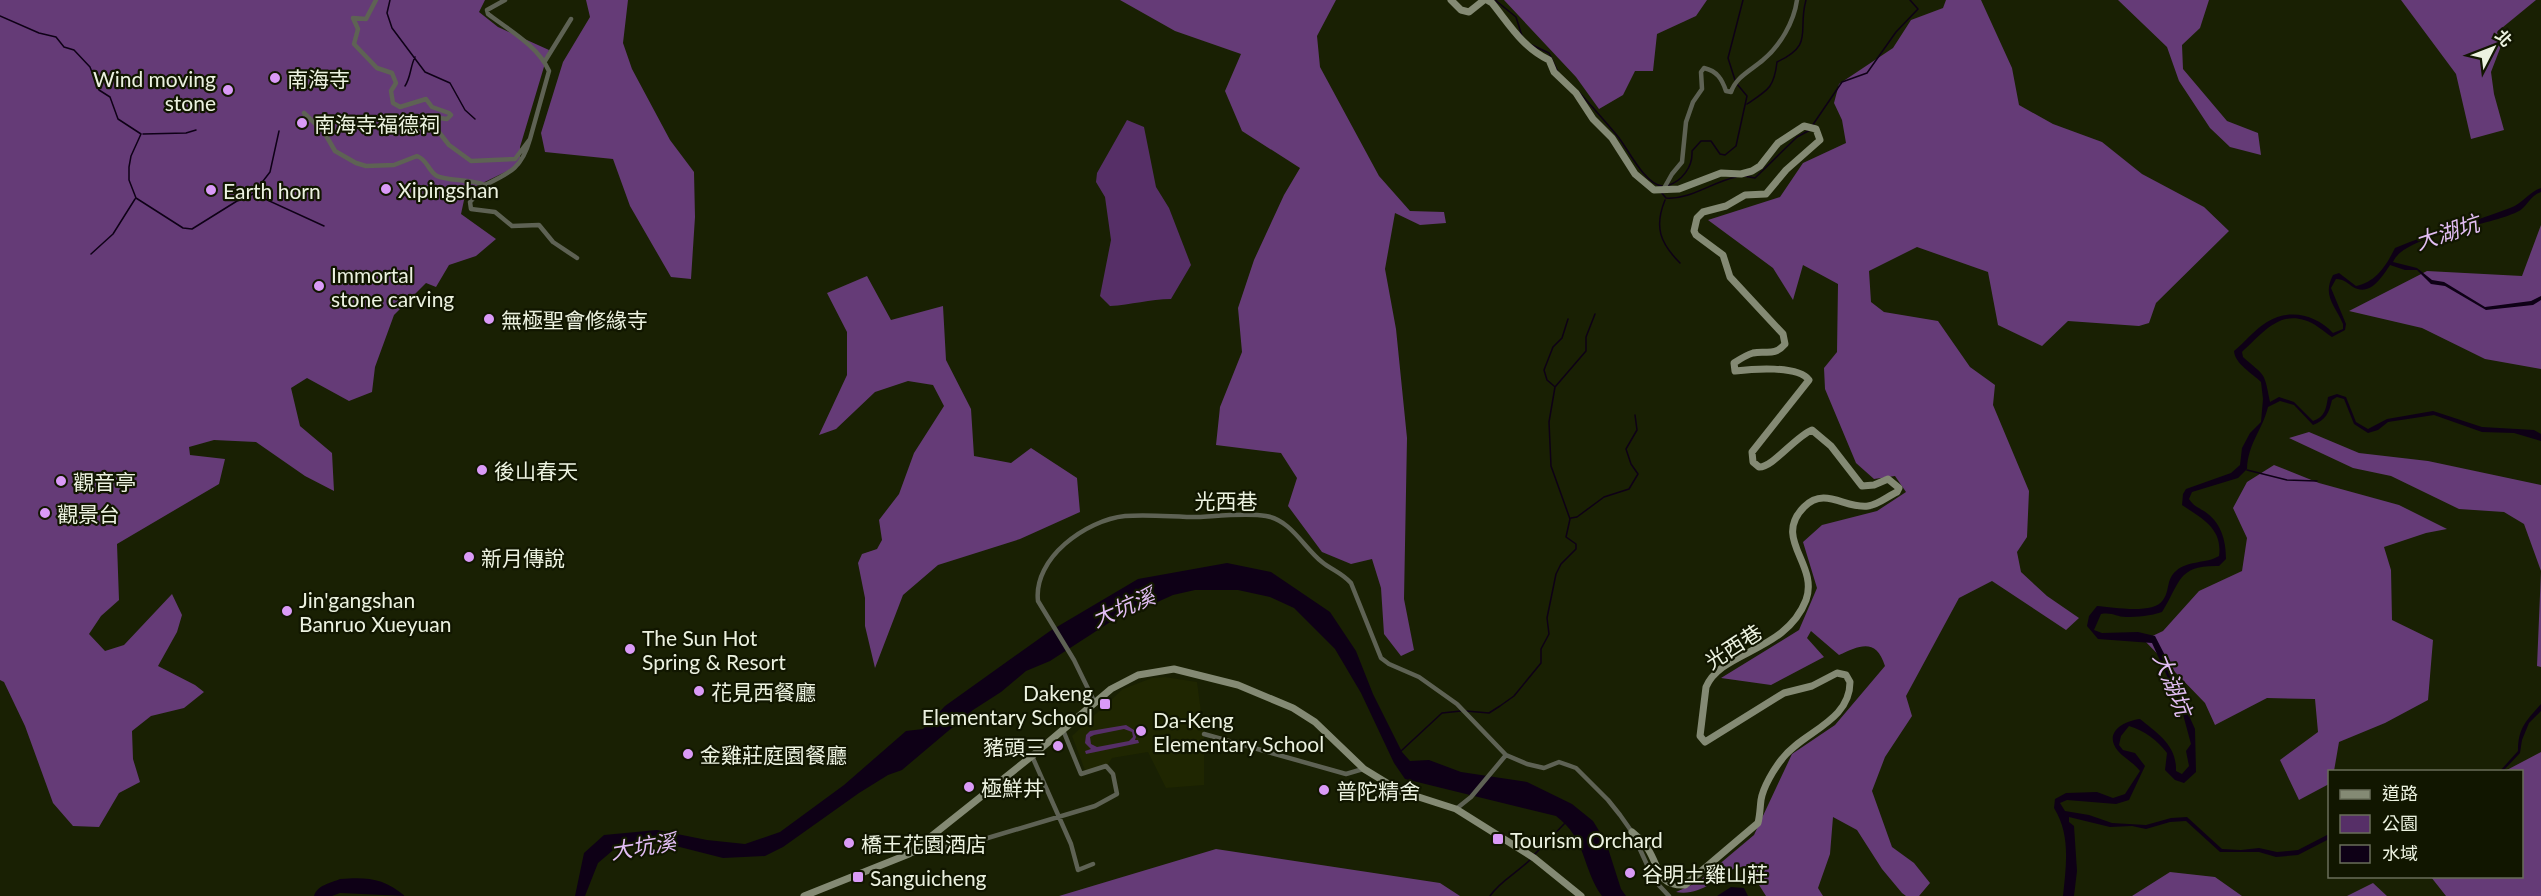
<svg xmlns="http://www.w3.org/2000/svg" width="2541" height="896" font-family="Lato,'Noto Sans TC',sans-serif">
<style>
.built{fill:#1f2601}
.green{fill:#562f67;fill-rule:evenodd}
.forest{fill:#653b77}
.water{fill:#0e0016}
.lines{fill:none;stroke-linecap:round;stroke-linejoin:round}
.stream{stroke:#0e0016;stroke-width:1.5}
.street{stroke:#5e6254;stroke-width:4.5}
.secondary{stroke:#848a74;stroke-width:7}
.poi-dot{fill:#da9af7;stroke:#111600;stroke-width:2}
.labels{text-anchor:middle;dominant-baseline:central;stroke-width:4.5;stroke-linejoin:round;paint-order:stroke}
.poi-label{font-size:21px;fill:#ecf2e0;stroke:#111600;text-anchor:start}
.street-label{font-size:21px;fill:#ecf2e0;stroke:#111600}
.water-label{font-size:22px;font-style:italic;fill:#e2bef4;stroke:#111600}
</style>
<rect width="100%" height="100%" fill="#192003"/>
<!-- built -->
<path class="built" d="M1165,677l32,5 7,52v51l-38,3 -18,-36 -36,6 -5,8 -21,7 -14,-37 51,-47 29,-11z"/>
<!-- green -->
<path class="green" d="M1127,120l17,7 12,60 13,21 22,57 -20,34c-21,0 -40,6 -61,7l-10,-10 11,-56 -6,-43 -9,-15 1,-9z
M1126,725l8,5 2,7 -1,3h3l1,3 -53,11 -1,-3 6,-2 -6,-6 1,-8 4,-4zM1124,729l8,3 1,5 -4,4 -32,6 -6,-3 -1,-7 4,-2z"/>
<!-- forest -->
<path class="forest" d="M0,0h485l-6,12 19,15 51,23 -29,97v18l-54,26 -5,23 35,25 -20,17 -27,9 -13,22 -10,-4 -32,32 -19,52 -3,25 -23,9 -42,-23 -16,10 9,38 32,27 2,38 -29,-15 -49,-34 -42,-2 -25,7 1,8 35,4 -6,25 -102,60 2,56 -18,16 -12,18 16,17 19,-6 48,-51 10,21 -5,17 -19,34 37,19 9,7 -20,16 -33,8 -19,15 1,28 7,23 -21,11 -20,34 -26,-1 -20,-23 -28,-77 -21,-44 -4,-2z
M586,0h42l-5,43 9,26 38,71 24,32 1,45 -4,62 -20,-2 -41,-71 -17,-47 -68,-7 -4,-19 22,-71 27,-45z
M1120,0h216l-19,36 3,31 59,109 31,35 34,1 2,11 -26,2 -25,-12 -10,56 11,60 11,109 -3,161 10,51 -13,6 -17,-22 -3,-46 -9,-29 -21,5 -29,-12 -34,-46 9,-28 -16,-25 -65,-8 4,-38 22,-55 -4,-44 16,-48 30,-65 16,-27 -58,-37 -17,-40 16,-37 -66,-23z
M1504,0h203l-11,16 -39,18 -4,37h-18l-12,24 -24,14 -23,-32z
M1946,0h35l31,68 7,37 34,19 49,18 40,32 62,33 25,24 -73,72 -7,20 -10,3 -71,-5 -26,25 -44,-21 -10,-53 -71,-25 -48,24 2,31 13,10 54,9 32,46 25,18 -2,20 36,86 -2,46 -10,15 4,20 26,24 32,22 -13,12 -74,-49 -33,17 -53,98 6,20 -27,41 -13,34 20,56 22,16 16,20 -11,13h-13l-4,-3 -20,-24 -25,-39 -24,-13 -3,37 -12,34 5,8h-57l-19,-30c-4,1 -10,1 -14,3 -18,11 -33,27 -57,23l22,-10 56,-47 38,-81 43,-29 50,-59c-9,-29 -26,-20 -46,-11l-28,-24 -4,7 17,19 -53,28 -50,-7 78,-48 18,-42 -14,-46 19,-17 55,-14 29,-19 -11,-16 -21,3 -18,-16 -31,-74 -1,-21 13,-16 1,-68 -35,-19 -10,35 -20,-32 -65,-48 72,-23 23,-34 43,-20 -4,-23 -8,-17 5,-19 54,-36 18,-28 32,-12z
M2118,0h91l-9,28 -18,17 1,24 44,52 31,12 3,22 -31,-8 -20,-19 -31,-47 -12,-34z
M2401,0h135l-39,32 4,14 -10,26 3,22 10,36 -33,9 -15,-65z
M2541,225v144l-56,-10 -63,-31 -73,-17 78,-40 95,5z
M867,276l24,44 52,-14 3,54 25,49 3,47 37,7 20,-15 46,30 3,34 -60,27 -82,26 -35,30 -28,73 -10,-42v-28l-7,-35 4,-9 15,-5 5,-9 -3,-20 20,-26 15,-41 30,-47 -11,-21 -25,-4 -33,11 -39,37 -17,6 28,-60v-43l-20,-39z
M2309,432l50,21 69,8 113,24v182l-4,-1 4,-95 -17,-47 -20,-12 -45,-3 -68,-33 -38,-8 -64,-30z
M2274,465l45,18 80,22 48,24 -21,4 -42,14 7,23 1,50 41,20 -5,60 -43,23 -46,19 -5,29 -4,1 -1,12 -30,16 -19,-40 38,-28 -3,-33 -48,-1 -52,27 -10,-22 -61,-63 19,-9 36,-40 43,-20 5,-33 -14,-30 14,-26z
M2541,752v144h-95l-15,-19 91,-1v-104l-17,-1z
M1216,849l224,34 20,13h-401z
M2170,872l45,5 27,19h-110z
M2373,883l14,13h-40z"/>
<!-- water -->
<path class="water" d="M2541,188v4c-12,4 -14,16 -24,20 -28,14 -113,23 -124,50l24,6 15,12 12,2 41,25 46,-6 10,-5v4l-8,5 -47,5 -41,-24 -14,-2 -14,-14h-12l-15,-5c-8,12 -20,32 -37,22 -6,-4 -9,-8 -17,-8l-5,9 15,36 -1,6 -13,7c-9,-6 -17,-14 -28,-17 -26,-9 -45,17 -62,32l1,5c22,20 21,13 27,45l9,-5 15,5 19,19c12,-4 13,-12 15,-24l9,-3 9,3 10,25 12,7 19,-10 46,-8 49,16 52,3 7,4v7l-27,-8 -32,-1 -48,-17 -46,7 -10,8 -10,3 -14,-9 -10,-25 -7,-2 -5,3c-3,13 -6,20 -19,25l-19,-20 -14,-4 -12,6c-6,24 -20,36 -21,62l-9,9 -46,14 -3,7c5,7 8,8 15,12 17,11 22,29 22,48l-7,7c-42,-1 -38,16 -57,46 -11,4 -25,5 -36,5 -10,0 -13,-5 -25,-3l-7,16 8,3 36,-1 17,4 19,37 7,25 14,31 1,43 -12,11 -9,-3 -10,-10 2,-17c-10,-13 -22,-22 -38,-27l-8,10 -2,9 4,5 12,3 10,13 -16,34 -13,4 -49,-4 -7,3 5,8 24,4 23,8 34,2 25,-7 16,-1 35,32 19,1 18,-2 18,4 21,-2 29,-15h2v4l-31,16 -22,2 -17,-5h-39l-34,-31 -16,1 -24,7 -14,-3 -22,1 -41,-10v5l5,4 3,45 -3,25h-11c3,-30 8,-61 -9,-88l1,-9 11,-6 31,-1 16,6 12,-4 15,-23c-6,-8 -16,-13 -22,-20 -15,-18 5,-30 22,-32 17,14 37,26 36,52l6,3 7,-8 -3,-15 5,-7 -10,-37 -29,-64 -54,-4 -11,-13 2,-10 8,-10c16,1 56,9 66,-6 7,-9 3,-21 13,-29 12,-11 30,-7 43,-15 4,-28 -18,-38 -37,-51l1,-11 3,-5 45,-16 9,-8 2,-17 8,-15 11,-11 2,-23 -2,-17c-9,-9 -26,-18 -27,-31 11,-9 21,-22 33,-29 23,-14 49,-7 66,11l10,-4v-5c-8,-19 -21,-28 -10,-49l6,-2 17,13c20,-4 30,-20 39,-38 38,-16 77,-25 115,-40 12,-4 19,-16 31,-20z
M1227,563l44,9 59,40 26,39 17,43 29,58 8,9 19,-1 32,12 66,10 45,22 21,17 13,21 15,47 5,7h-24c-20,-27 -15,-57 -46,-80l-151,-37 -11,-16 -33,-70 -26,-44 -41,-41 -24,-11 -32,-7h-43l-22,5 -31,14 -21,6 -71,46 -24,10 -25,21 -28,18 -71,60 -14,5 -29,18 -76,54 -18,9 -42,2 -59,-15 -46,3 -20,17 -13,33h-10l9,-43 20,-18 53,-5 50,10 38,4 35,-12 64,-47 62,-54 17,-2 22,-23 105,-75 88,-52z
M2541,704v7l-12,12 -7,17 -2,13 -16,17 -4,1 18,-20c0,-23 8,-30 23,-47z
M340,879c28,-2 43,-1 65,17l-65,-3 -8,3h-18c3,-11 17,-13 26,-17z
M1731,887l13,1 4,8h-31z"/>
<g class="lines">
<!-- stream -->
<path class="stream" d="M390,0l-3,13 5,15 33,44 25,11 15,27 10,9
M1495,0l21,17 6,19
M0,16l39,17 17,4 8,10 10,3 16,17 9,23 11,7 8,22 23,15 -10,22 -2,11v13l7,18 47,30 9,1 45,-28 16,-7 17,-22 9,-41
M1532,45l17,8 9,19
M1735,80l-7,-22 15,-58
M405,86c6,-9 5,-19 10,-29
M1579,92c13,15 27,30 40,46 10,13 26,46 43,48
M1747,104c21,-14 27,-16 30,-42 38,-18 20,-30 29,-62
M1812,126l30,-44 25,-9 29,-41 22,-23 -8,-9
M143,134l43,-1 10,-3
M1744,176l11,2 42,-41 13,-7
M1667,186c15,-5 26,-19 25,-35l9,-10h10l9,13 5,1 11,-9 11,-50 -10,-12
M1661,192l5,6c24,2 46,-16 70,-21
M254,194l70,32
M1665,200c-11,27 -5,43 15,63
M91,254l22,-20 22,-35
M1554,386l-7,-6 -3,-10 9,-23 9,-9 6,-19
M2247,470l40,10 30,1
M1571,518l6,-1 27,-20 25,-8 9,-15 -7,-10 -5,-15 11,-19 -2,-15
M1466,711l23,2 11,-7 14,-10 27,-33v-14l8,-15 -2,-16 9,-44 5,-10 15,-15v-5l-10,-7 4,-18 -19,-53 -2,-44 6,-35 31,-36v-14l9,-23
M1400,752l42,-39 19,-2
M1534,855l32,-33
M1490,896c10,-15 27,-23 41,-37"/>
<!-- street -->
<path class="street" d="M376,0l-10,19 -13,-1 5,11 -4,15 23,24 15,5 4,10 -5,8 2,12 7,4 26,-8 6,8 17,6 2,2 -4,4 -16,-2v5l18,23 22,16 44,-2 15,-20c-8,29 -20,34 -45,46
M505,0l-18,10 1,4c21,16 50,32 61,57l-19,68
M545,61l26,-42
M304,113l20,19 11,19 21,12 10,3 28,-1 23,-9c11,4 11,15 20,20 10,5 33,3 48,9l-15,17 1,7 24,3 17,14 27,-1 14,17 24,16
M1663,190l9,-16 10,-12 4,-40 7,-20 9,-13 -1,-17 3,-4c13,3 18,11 22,23l5,1c5,-15 19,-21 32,-32 17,-14 31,-38 34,-60
M1095,703l-21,-43 -36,-59c-5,-43 48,-81 87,-85 24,-2 49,1 73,1 20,-1 49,-4 68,-1 25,4 38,32 56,46 10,8 20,11 29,21l30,75 8,6 30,13 38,27 49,51 21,9 17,4 15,-6 17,6 32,32 12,15 12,17 22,48 15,16
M1204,734l142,40 17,-5
M1032,756l39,88 7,26 15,-6
M1456,809l15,-12 35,-42
M911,854l70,-14 114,-34 22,-12 -4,-20 -7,-8 -25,8 -18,-44"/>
<!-- secondary -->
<path class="secondary" d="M1451,0l10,10 8,2 15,-12
M1487,0l5,3c17,21 31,45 57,57l5,12 22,21 17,26 19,19 23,36 19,16 25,-1 42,-16 20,1 11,-3 8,-5 18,-23 26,-17 12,3 4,11 -34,30 -20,24 -21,1 -19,11 -23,6 -6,6 -3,13 2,4 27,20 7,22 53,57 2,10c-11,13 -19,6 -32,9 -7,2 -13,6 -19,10l1,8c17,-2 63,-6 74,9l-57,72 1,10 6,5c13,1 37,-31 53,-37l19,16 31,40 12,-1 14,-6 11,9 -2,4c-9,4 -19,13 -29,14 -23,3 -43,-20 -64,1 -32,32 15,57 2,93 -20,52 -85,51 -100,87l-6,49 5,6 79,-49 28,-7 25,-13 9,2 4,7c0,40 -48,50 -68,77 -8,10 -19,28 -21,41 -1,8 -1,15 -3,23l-73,62c-28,1 -25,-17 -37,-36 -4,-7 -10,-12 -16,-17
M804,896l105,-42 123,-98 79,-67 27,-14 36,-6 64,16 55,23 22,14 49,47 36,22 56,18 78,49 47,38"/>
</g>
<!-- markers -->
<g class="poi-dot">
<circle cx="275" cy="78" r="6"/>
<circle cx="228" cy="90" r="6"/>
<circle cx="302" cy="123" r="6"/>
<circle cx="386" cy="189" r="6"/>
<circle cx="211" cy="190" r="6"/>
<circle cx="319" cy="286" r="6"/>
<circle cx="489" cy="319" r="6"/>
<circle cx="482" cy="470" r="6"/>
<circle cx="61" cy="481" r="6"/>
<circle cx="45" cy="513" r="6"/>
<circle cx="469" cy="557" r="6"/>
<circle cx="287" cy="611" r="6"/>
<circle cx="630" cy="649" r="6"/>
<circle cx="699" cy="691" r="6"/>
<rect x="1099" y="698" width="12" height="12" rx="3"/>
<circle cx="1141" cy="731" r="6"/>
<circle cx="1058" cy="746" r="6"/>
<circle cx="688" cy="754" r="6"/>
<circle cx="969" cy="787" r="6"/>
<circle cx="1324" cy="790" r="6"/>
<rect x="1492" y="833" width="12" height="12" rx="3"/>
<circle cx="849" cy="843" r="6"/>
<circle cx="1630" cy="873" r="6"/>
<rect x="852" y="871" width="12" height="12" rx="3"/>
</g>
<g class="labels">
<!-- poi labels -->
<g class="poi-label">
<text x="216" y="78" text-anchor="end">Wind moving<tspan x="216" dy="24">stone</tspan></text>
<text x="287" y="78">南海寺</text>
<text x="314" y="123">南海寺福德祠</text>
<text x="398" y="189">Xipingshan</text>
<text x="223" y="190">Earth horn</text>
<text x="331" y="274">Immortal<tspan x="331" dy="24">stone carving</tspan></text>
<text x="501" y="319">無極聖會修緣寺</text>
<text x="494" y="470">後山春天</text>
<text x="73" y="481">觀音亭</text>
<text x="57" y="513">觀景台</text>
<text x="481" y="557">新月傳說</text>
<text x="299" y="599">Jin'gangshan<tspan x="299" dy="24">Banruo Xueyuan</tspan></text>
<text x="642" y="637">The Sun Hot<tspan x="642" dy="24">Spring &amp; Resort</tspan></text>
<text x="711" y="691">花見西餐廳</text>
<text x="1093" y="692" text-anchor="end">Dakeng<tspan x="1093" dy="24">Elementary School</tspan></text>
<text x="1153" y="719">Da-Keng<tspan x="1153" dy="24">Elementary School</tspan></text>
<text x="1046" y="746" text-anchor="end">豬頭三</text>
<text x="700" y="754">金雞莊庭園餐廳</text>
<text x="981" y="787">極鮮丼</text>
<text x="1336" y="790">普陀精舍</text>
<text x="1510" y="839">Tourism Orchard</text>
<text x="861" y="843">橋王花園酒店</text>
<text x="1642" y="873">谷明土雞山莊</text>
<text x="870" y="877">Sanguicheng</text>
</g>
<!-- street labels -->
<g class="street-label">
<text x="1226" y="500">光西巷</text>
<text transform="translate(1733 646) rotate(-33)">光西巷</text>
</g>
<!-- water labels -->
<g class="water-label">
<text transform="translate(2447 232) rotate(-18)">大湖坑</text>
<text transform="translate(1123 607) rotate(-23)">大坑溪</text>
<text transform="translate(2173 684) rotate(68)">大湖坑</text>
<text transform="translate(643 846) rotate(-9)">大坑溪</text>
</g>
</g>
<!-- legend -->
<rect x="2328" y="770" width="195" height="108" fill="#111600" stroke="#696e5a" stroke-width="1.5"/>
<rect x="2340" y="790" width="30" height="9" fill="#848a74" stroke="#696e5a" stroke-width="1.5"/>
<text x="2382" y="800" font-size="18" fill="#ecf2e0">道路</text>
<rect x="2340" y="815" width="30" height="18" fill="#562f67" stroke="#696e5a" stroke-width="1.5"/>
<text x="2382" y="830" font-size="18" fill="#ecf2e0">公園</text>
<rect x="2340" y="845" width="30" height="18" fill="#0e0016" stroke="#696e5a" stroke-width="1.5"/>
<text x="2382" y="860" font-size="18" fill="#ecf2e0">水域</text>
<!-- north arrow -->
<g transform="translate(2493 48) rotate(48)" stroke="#111600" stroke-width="4.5" paint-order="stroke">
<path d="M0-4.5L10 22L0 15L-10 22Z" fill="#ecf2e0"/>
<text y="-9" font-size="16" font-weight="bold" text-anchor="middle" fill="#ecf2e0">北</text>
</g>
</svg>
